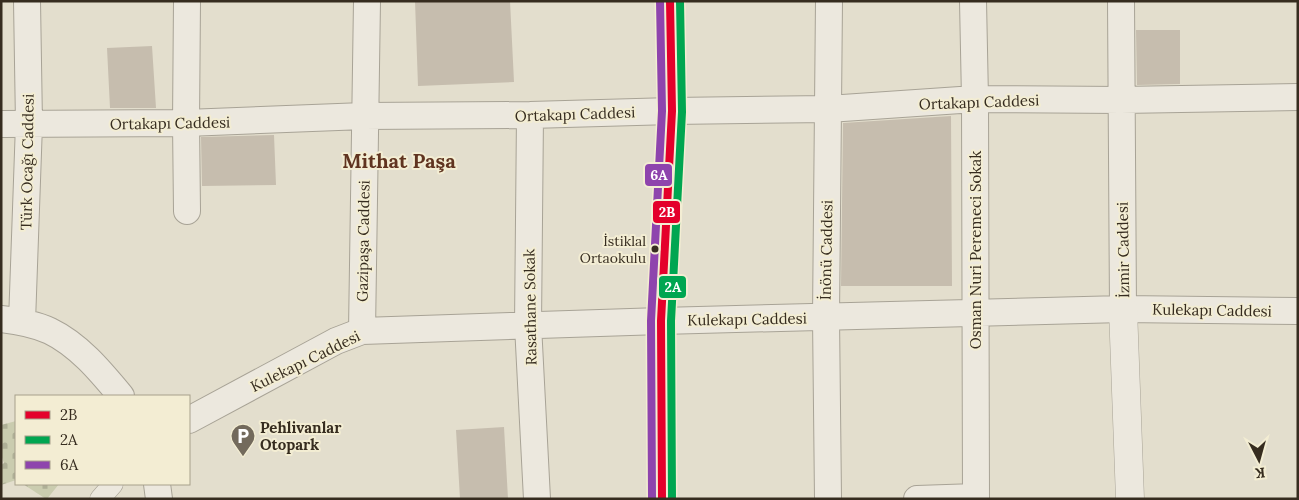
<svg xmlns="http://www.w3.org/2000/svg" width="1299" height="500" font-family="Lora,serif">
<style>
.cemetery{fill:url(#cemetery-stones)}
.building{fill:#c6bdae}
.lines{fill:none;stroke-linecap:round;stroke-linejoin:round}
.pedestrian-casing{stroke:#a8a396;stroke-width:21}
.minor-casing{stroke:#a8a396;stroke-width:28}
.tertiary-casing{stroke:#a8a396;stroke-width:29}
.pedestrian{stroke:#ece8de;stroke-width:20}
.minor{stroke:#ece8de;stroke-width:26}
.tertiary{stroke:#ece8de;stroke-width:28}
.bus-1-casing{stroke:#f3edd3;stroke-width:11}
.bus-2-casing{stroke:#f3edd3;stroke-width:11}
.bus-3-casing{stroke:#f3edd3;stroke-width:11}
.bus-1{stroke:#e4002b;stroke-width:8}
.bus-2{stroke:#00a651;stroke-width:8}
.bus-3{stroke:#8e44ad;stroke-width:8}
.bus-dot{fill:#362c1f;stroke:#f3edd3;stroke-width:2}
.labels{text-anchor:middle;dominant-baseline:central;stroke-width:4;stroke-linejoin:round;paint-order:stroke}
.bus-label{font-size:14px;fill:#362c1f;stroke:#f3edd3;text-anchor:end}
.street-label{font-size:15px;fill:#362c1f;stroke:#f3edd3}
.poi-label{font-size:15px;font-weight:bold;fill:#362c1f;stroke:#f3edd3;text-anchor:start}
.district-label{font-size:20px;font-weight:bold;fill:#603420;stroke:#f3edd3}
.line-badge{stroke:#f3edd3;stroke-width:2}
.badge-label{font-size:14px;text-anchor:middle;font-weight:bold;fill:#fff}
</style>
<defs>
<pattern id="cemetery-stones" width="16" height="16" patternUnits="userSpaceOnUse" patternTransform="scale(1.25)"><rect width="16" height="16" fill="#caccaf"/><path d="M2 7V4a2 2 0 0 1 4 0v3zM10 15v-3a2 2 0 0 1 4 0v3z" fill="#aeaf96"/></pattern>
</defs>
<rect width="100%" height="100%" fill="#e3decd"/>
<!-- cemetery -->
<path class="cemetery" d="M16,421v59l-15,5v-20l3,-2 -3,-8v-30z
M23,484h36l-12,15h-1z"/>
<!-- building -->
<path class="building" d="M415,1h95l4,81 -96,4z
M1136,30h44v54l-43,1z
M152,46l4,62h-46l-3,-60z
M951,116l1,170h-111l2,-163z
M274,135l2,50 -74,1 -1,-49z
M504,427l4,72h-48l-4,-69z"/>
<g class="lines">
<defs>
<path id="pedestrian" d="M100,499l13,-15"/>
<path id="minor" d="M187,1l-1,122 1,88
M973,1l2,98 1,400
M1121,1l2,308
M530,115l-2,210 9,174
M1,124l185,-1 178,-7 166,-1 142,-4 156,-2 147,-10 146,1 177,-3
M1,319c17,2 34,5 49,12 29,14 51,41 71,65
M22,322l7,-198 -2,-123
M362,331l5,-330
M189,420l147,-79 26,-10 299,-10 462,-12 175,2
M157,484l2,15
M828,499l-2,-182 3,-316
M917,499l59,-2"/>
<path id="tertiary" d="M1123,309l7,190
M662,499l-1,-178 11,-210 -2,-110"/>
</defs>
<!-- pedestrian casing -->
<use href="#pedestrian" class="pedestrian-casing"/>
<!-- minor casing -->
<use href="#minor" class="minor-casing"/>
<!-- tertiary casing -->
<use href="#tertiary" class="tertiary-casing"/>
<!-- pedestrian -->
<use href="#pedestrian" class="pedestrian"/>
<!-- minor -->
<use href="#minor" class="minor"/>
<!-- tertiary -->
<use href="#tertiary" class="tertiary"/>
<defs>
<path id="bus-1" d="M662,499l-1,-178 11,-210 -2,-110"/>
<path id="bus-2" d="M672,499l-1,-178 11,-209 -2,-111"/>
<path id="bus-3" d="M652,499l-1,-178 11,-210 -2,-110"/>
</defs>
<!-- bus-1 casing -->
<use href="#bus-1" class="bus-1-casing"/>
<!-- bus-2 casing -->
<use href="#bus-2" class="bus-2-casing"/>
<!-- bus-3 casing -->
<use href="#bus-3" class="bus-3-casing"/>
<!-- bus-1 -->
<use href="#bus-1" class="bus-1"/>
<!-- bus-2 -->
<use href="#bus-2" class="bus-2"/>
<!-- bus-3 -->
<use href="#bus-3" class="bus-3"/>
</g>
<!-- icons -->
<defs>
<symbol id="parking-pin" viewBox="-11 -11 22 30"><path d="M0 17L-7.5 6A9.5 9.5 0 1 1 7.5 6Z" fill="#736a5c" stroke="#f3edd3"/><path d="M-3.5-5.5H1a3.5 3.5 0 0 1 0 7H-1V5.5H-3.5ZM-1-3.4V-.6H.8a1.4 1.4 0 0 0 0-2.8Z" fill="#fff"/></symbol>
</defs>
<g fill-rule="evenodd">
<use href="#parking-pin" x="229" y="422" width="28" height="38"/>
</g>
<!-- markers -->
<circle class="bus-dot" cx="655" cy="249" r="4.5"/>
<g class="labels">
<!-- bus labels -->
<g class="bus-label">
<text x="646" y="241">İstiklal<tspan x="646" dy="17">Ortaokulu</tspan></text>
</g>
<!-- street labels -->
<g class="street-label">
<text transform="translate(979 102) rotate(-2)">Ortakapı Caddesi</text>
<text transform="translate(575 114) rotate(-2)">Ortakapı Caddesi</text>
<text transform="translate(170 123) rotate(-1)">Ortakapı Caddesi</text>
<text transform="translate(27 162) rotate(-89)">Türk Ocağı Caddesi</text>
<text transform="translate(363 241) rotate(-89)">Gazipaşa Caddesi</text>
<text transform="translate(826 250) rotate(-89)">İnönü Caddesi</text>
<text transform="translate(975 250) rotate(-90)">Osman Nuri Peremeci Sokak</text>
<text transform="translate(1123 250) rotate(-91)">İzmir Caddesi</text>
<text transform="translate(530 307) rotate(-91)">Rasathane Sokak</text>
<text transform="translate(1212 310) rotate(1)">Kulekapı Caddesi</text>
<text transform="translate(747 319) rotate(-1)">Kulekapı Caddesi</text>
<text transform="translate(305 361) rotate(-26)">Kulekapı Caddesi</text>
</g>
<!-- poi labels -->
<g class="poi-label">
<text x="260" y="427">Pehlivanlar<tspan x="260" dy="17">Otopark</tspan></text>
</g>
<!-- district labels -->
<g class="district-label">
<text x="399" y="160">Mithat Paşa</text>
</g>
</g>
<g class="line-badge">
<rect x="644" y="163" width="29" height="24" rx="5" fill="#8e44ad"/>
<rect x="652" y="200" width="29" height="24" rx="5" fill="#e4002b"/>
<rect x="658" y="275" width="29" height="24" rx="5" fill="#00a651"/>
</g>
<g class="badge-label">
<text x="659" y="180">6A</text>
<text x="667" y="217">2B</text>
<text x="673" y="292">2A</text>
</g>
<!-- border -->
<rect width="1299" height="500" fill="none" stroke="#362c1f" stroke-width="5"/>
<!-- legend -->
<rect x="15" y="395" width="175" height="90" fill="#f3edd3" stroke="#a7a08b"/>
<rect x="25" y="411" width="25" height="8" fill="#e4002b" stroke="#a7a08b"/>
<text x="60" y="420" font-size="15" fill="#362c1f">2B</text>
<rect x="25" y="436" width="25" height="8" fill="#00a651" stroke="#a7a08b"/>
<text x="60" y="445" font-size="15" fill="#362c1f">2A</text>
<rect x="25" y="461" width="25" height="8" fill="#8e44ad" stroke="#a7a08b"/>
<text x="60" y="470" font-size="15" fill="#362c1f">6A</text>
<!-- north arrow -->
<g transform="translate(1259 460) rotate(174)" stroke="#f3edd3" stroke-width="4" paint-order="stroke">
<path d="M0-4L9 19L0 12L-9 19Z" fill="#362c1f"/>
<text y="-8" font-size="14" font-weight="bold" text-anchor="middle" fill="#362c1f">K</text>
</g>
</svg>
